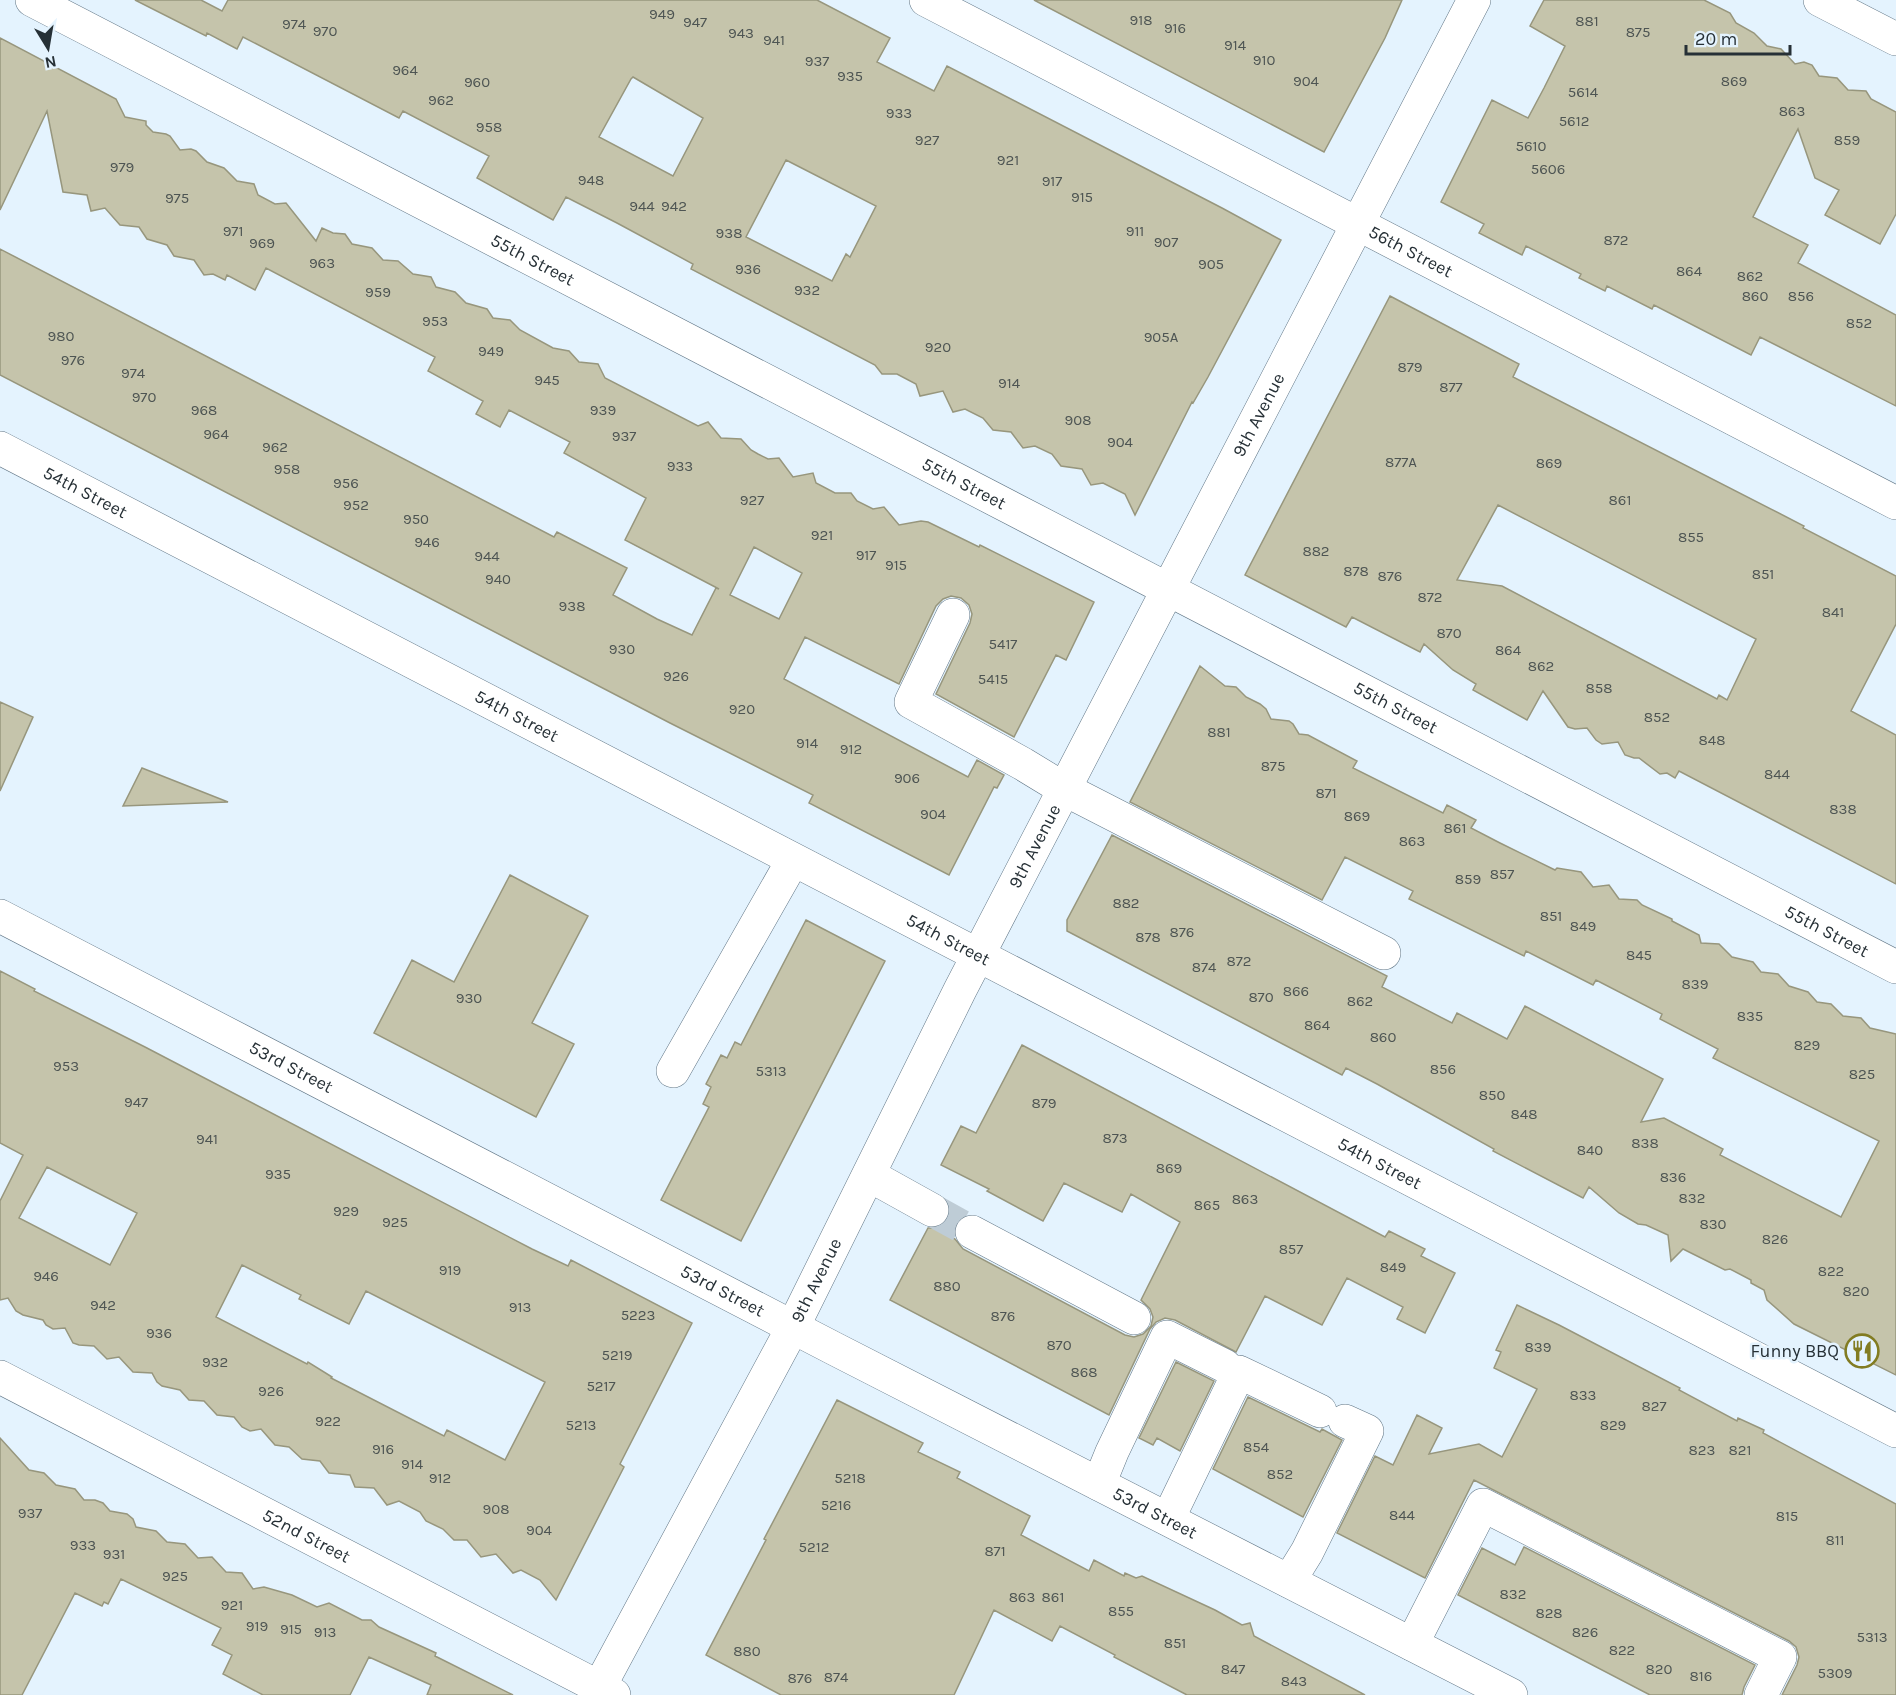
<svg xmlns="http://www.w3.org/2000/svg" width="1896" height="1695" font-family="Karla,sans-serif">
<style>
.building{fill:#c5c4ab;stroke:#97967d;stroke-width:1.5;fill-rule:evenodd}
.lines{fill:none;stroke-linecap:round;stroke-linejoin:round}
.minor-tunnel{stroke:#beccd6;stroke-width:33;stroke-dasharray:33 16;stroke-linecap:butt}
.minor-casing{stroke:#617686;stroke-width:34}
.minor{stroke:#fff;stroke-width:33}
.labels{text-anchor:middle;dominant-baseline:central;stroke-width:5;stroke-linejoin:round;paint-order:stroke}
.number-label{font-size:15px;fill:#4e5553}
.street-label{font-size:18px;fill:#263036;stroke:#e4f3fe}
.poi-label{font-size:18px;fill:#263036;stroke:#e4f3fe;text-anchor:end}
</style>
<rect width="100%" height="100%" fill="#e4f3fe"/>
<!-- building -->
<path class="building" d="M135,0h66l21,11 6,-11h589l73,38 -13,24 57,29 13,-25 275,142 59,32 -73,137 -15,26 -1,-1 -57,113 -10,-21 -22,-11 -12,2 -9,-16 -21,-3 -9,-12 -17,-8 -12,2 -12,-16 -18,-2 -10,-12 -18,-9 -12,3 -10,-21 -23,5 -4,-12 -19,-10h-15l-7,-9 -184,-96 2,-5 -76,-41 -51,-26 -13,23 -76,-42 12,-22 -86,-45 -4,7 -156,-81 -6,12 -30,-16 -1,3zM633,77l70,41 -30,58 -74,-39 32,-58zM786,160l90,46 -26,51 -4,-3 -14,27 -86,-44z
M1034,0h368l-17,38 -61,114z
M1544,0h160l26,13 6,10 18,10 13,13 14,3 14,15 9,-2 8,3 7,11 18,2 11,12 18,1 5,8 25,13v102l-16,30 -55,-29 14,-25 -24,-12 -17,-49 -45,88 55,28 -10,18 98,52v91l-136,-69 -9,18 -97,-50 -2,4 -45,-23 -2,5 -26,-13 2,-4 -55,-28 -4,9 -43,-22 5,-9 -43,-22 51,-102 36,18 16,-30 21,-42 -35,-20z
M0,38l116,61 9,18 21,4v4l7,7 13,2 4,2 10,14 11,-1 5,2 11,11 17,6 13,13 17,3 4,11 17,9 11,-1 30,38 6,-13 11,5 12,1 7,10 20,4 11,12 15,1 15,13 18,3 5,10 19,5 11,11 21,6 6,9 17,2 10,10 33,18 16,3 10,11 19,2 7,14 93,48 10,-4 13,16 20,1 10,11 7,4 10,5 11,-1 14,19 20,-4 3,10 19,10h16l6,8 16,8 11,-2 15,18 22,-4 7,1 51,25 1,-2 114,57 -28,58 -10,-5 -42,82 -78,-43 34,-71 2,-9 -3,-9 -8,-7 -10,-2 -8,3 -7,7 -37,78 -94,-47 -21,42 184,98 9,-17 27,15 -7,13 -3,-1 -45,88 -140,-72 4,-8 -143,-72 -670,-348v-126l554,288 3,-5 70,36 -14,27 44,24 35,16 24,-47 3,1 -94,-49 21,-42 -82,-45 6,-11 -61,-32 -9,17 -24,-13 7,-13 -55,-30 7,-14 -169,-89 -11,22 -28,-15 -2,5 -12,-6 -9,1 -10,-15 -20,-4 -7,-11 -20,-6 -8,-12 -19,-2 -15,-17 -14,3 -4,-16 -24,-3 -16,-81 -47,99zM754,547l48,26 -23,46 -49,-24z
M1390,296l129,68 -6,13 291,149 -1,2 93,48v48l-45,87 45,24v149l-217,-113 -4,7 -8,-5 -7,1 -21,-16h-5l-9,-3 -7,-13 -16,2 -6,-4 -9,-12 -12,1 -7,-2 -25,-36 -16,29 -54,-30 3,-6 -23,-14 -29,-26 -4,8 -68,-35 -6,10 -101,-52zM1498,505l258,134 -29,61 -8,-5 -2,4 -215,-113 -45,-6z
M1200,666l25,20 11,1 10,10 14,7 6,5 5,10 18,2 4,3 6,10 9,1 49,26 -4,7 90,45 4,-8 29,15 -5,8 29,15 55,27 2,-2 24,4 12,15 16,-2 10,14 18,1 5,5 30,14v2l27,14 2,8 18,1 13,13 21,5 8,10 17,2 11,12 19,6 9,10 14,2 12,12 18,2 9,10 26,6v341l-102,-51 -27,-24 -3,-10 -13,-7v-3l-21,-11 -5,1 -42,-21 -12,12 -3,-26 -22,-10 -8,-1 -19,-11 -30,-26 -6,11 -90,-47 1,-2 -117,-65 -31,-16 -4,7 -275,-144v-11l45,-85 275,141 -5,11 70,36 5,-10 50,26 18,-33 138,73 -22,43 23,-4 59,31 -3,6 121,62 38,-76 -166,-83 5,-9 -58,-30 2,-5 -66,-34 -3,5 -67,-34 -2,5 -115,-57 4,-8 -68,-34 -23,43 -192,-98z
M0,702l33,15 -33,74z
M142,768l86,34 -105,4z
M510,875l78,41 -56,107 42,21 -38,73 -162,-84 38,-73 42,22z
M806,920l79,41 -144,280 -80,-41 48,-93 -6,-3 8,-17 -5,-3 15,-29 6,3 8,-16 6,3z
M0,971l35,18 -1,2 111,56 387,202 36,17 3,-6 121,63 -72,141 4,3 -68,133 -16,-20 -19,-10 -8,3 -17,-19 -15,3 -14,-17h-13l-11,-11 -17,-8 -6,-9 -21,-11 -12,4 -13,-17 -19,-1 -5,-12 -21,-2 -9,-12 -18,-2 -13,-12 -14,-2 -14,-16 -11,2 -8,-4 -8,-10 -17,-2 -13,-14 -15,-1 -9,-10 -18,-4 -5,-4 -5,-9 -19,-1 -14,-15 -12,2 -13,-13 -15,-1 -6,-2 -8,-15 -12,1 -7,-4 -3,-5 -20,-5 -7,-4 -8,-13 -8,2v-99l23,-46 -23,-12zM47,1167l90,46 -27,52 -91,-47zM242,1265l59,30 -2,4 50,25 17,-33 179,91 -40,78 -58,-30 -3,6 -113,-58 1,-1 -24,-15 -1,2 -91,-47z
M1022,1045l363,192 4,-6 36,18 -4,7 34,17 -30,60 -28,-14 6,-12 -56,-29 -25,47 -57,-29 -29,56 -61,-32 -10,-2 -9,4 -6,7 -41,86 -219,-115 38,-72h6l21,11 8,10 162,86 9,2 9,-3 8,-8 2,-9 -3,-8 -9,-9 39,-78 -49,-28 -9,18 -58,-29 -21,38 -56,-30 2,-2 -48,-24 20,-39 15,7z
M1517,1305l42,20 121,63 -1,2 58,31 1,-3 26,12 -1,3 133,71v191h-114l15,-30 2,-8 -3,-10 -7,-6 -315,-161 -49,98 -88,-45 38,-77 18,9 24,-50 25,13 -13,26 50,-10 23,13 35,-68 -43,-21 7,-16 -5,-2z
M1176,1362l38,19 -34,70 -23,-13 -4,7 -14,-7z
M1248,1397l72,35 2,-3 20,11 -39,77 -90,-48z
M837,1400l86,43 -5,9 42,20 -3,6 73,38 -9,19 68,36 5,-11 30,16 1,-3 11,5 6,-2 73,34 27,15 8,-2 4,13 111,59h-178l-73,-38 1,-2 -55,-29 -8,15 -58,-31 -40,85h-173l-75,-40 60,-115 -2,-1z
M0,1438l29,32 15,3 12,12 19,4 9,11h11l8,3 7,8 17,3 6,5 3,8 20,4 11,11 18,2 13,14 14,-1 14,15 16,1 11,16 11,-2 28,8 25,12 12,-4 33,17h9l8,7 57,26 -1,3 78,39h-86l4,-10 -62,-28 -19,38h-87l-40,-21 9,-19 -20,-10 9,-17 -100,-49 -13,25 -4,-2 -2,4 -27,-13 -53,102h-22z
M1524,1547l231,118 -11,22 -2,8h-92l-192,-100 24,-47 33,17z"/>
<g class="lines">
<!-- minor-tunnel -->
<path class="minor-tunnel" d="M932,1210l40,22"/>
<defs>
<g id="minor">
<path id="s1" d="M32,0l1864,967"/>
<path id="s2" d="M926,0l970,503"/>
<path d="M1820,0l76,39"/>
<path id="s3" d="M0,448l1896,983"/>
<path d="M953,615l-42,87 112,62 41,25 320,164"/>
<path id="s4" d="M0,916l833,432 678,347"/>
<path d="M673,1071l120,-211"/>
<path d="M869,1175l63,35"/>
<path d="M972,1232l162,86"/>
<path id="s5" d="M0,1377l614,318"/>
<path d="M1099,1484l13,-32 55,-115 58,29"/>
<path d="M1168,1519l71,-147 81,39"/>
<path d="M1289,1581l18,-29 60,-121 -22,-10"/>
<path d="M1412,1644l71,-139 297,152 -19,38"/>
<path id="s6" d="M595,1695l198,-368 167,-337 514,-990"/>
</g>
</defs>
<!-- minor casing -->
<use href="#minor" class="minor-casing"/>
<!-- minor -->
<use href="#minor" class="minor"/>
</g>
<!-- icons -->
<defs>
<symbol id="restaurant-ring" viewBox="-11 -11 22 22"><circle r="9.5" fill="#e4f3fe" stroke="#827c22" stroke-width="1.5"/><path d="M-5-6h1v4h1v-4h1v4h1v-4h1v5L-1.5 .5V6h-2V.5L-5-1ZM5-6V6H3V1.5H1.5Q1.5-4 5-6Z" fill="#827c22"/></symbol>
</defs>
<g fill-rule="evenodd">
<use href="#restaurant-ring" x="1843" y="1332" width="38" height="38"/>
</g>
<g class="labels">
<!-- number labels -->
<g class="number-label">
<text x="662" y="14">949</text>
<text x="1141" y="20">918</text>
<text x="1587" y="21">881</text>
<text x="695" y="22">947</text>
<text x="294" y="24">974</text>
<text x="1175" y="28">916</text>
<text x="325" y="31">970</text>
<text x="1638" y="32">875</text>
<text x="741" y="33">943</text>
<text x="774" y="40">941</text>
<text x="1235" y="45">914</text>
<text x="1264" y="60">910</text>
<text x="817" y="61">937</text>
<text x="405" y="70">964</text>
<text x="850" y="76">935</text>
<text x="1306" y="81">904</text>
<text x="1734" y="81">869</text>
<text x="477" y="82">960</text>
<text x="1583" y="92">5614</text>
<text x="441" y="100">962</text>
<text x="1792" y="111">863</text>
<text x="899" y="113">933</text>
<text x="1574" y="121">5612</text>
<text x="489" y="127">958</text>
<text x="927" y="140">927</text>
<text x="1847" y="140">859</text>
<text x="1531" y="146">5610</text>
<text x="1008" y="160">921</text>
<text x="122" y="167">979</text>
<text x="1548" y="169">5606</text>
<text x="591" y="180">948</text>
<text x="1052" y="181">917</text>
<text x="1082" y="197">915</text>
<text x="177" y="198">975</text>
<text x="642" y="206">944</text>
<text x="674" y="206">942</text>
<text x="233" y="231">971</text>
<text x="1135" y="231">911</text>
<text x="729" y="233">938</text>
<text x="1616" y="240">872</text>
<text x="1166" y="242">907</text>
<text x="262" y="243">969</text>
<text x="322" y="263">963</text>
<text x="1211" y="264">905</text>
<text x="748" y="269">936</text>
<text x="1689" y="271">864</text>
<text x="1750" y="276">862</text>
<text x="807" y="290">932</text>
<text x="378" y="292">959</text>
<text x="1755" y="296">860</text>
<text x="1801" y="296">856</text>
<text x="435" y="321">953</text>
<text x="1859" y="323">852</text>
<text x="61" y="336">980</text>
<text x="1161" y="337">905A</text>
<text x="938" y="347">920</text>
<text x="491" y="351">949</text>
<text x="73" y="360">976</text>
<text x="1410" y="367">879</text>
<text x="133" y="373">974</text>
<text x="547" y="380">945</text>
<text x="1009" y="383">914</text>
<text x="1451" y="387">877</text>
<text x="144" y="397">970</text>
<text x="204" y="410">968</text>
<text x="603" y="410">939</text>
<text x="1078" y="420">908</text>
<text x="216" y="434">964</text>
<text x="624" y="436">937</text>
<text x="1120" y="442">904</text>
<text x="275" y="447">962</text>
<text x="1401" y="462">877A</text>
<text x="1549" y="463">869</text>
<text x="680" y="466">933</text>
<text x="287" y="469">958</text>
<text x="346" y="483">956</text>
<text x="752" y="500">927</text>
<text x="1620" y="500">861</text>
<text x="356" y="505">952</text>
<text x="416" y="519">950</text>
<text x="822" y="535">921</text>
<text x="1691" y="537">855</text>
<text x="427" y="542">946</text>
<text x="1316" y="551">882</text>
<text x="866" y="555">917</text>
<text x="487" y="556">944</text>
<text x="896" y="565">915</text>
<text x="1356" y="571">878</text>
<text x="1763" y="574">851</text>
<text x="1390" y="576">876</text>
<text x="498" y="579">940</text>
<text x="1430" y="597">872</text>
<text x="572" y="606">938</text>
<text x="1833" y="612">841</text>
<text x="1449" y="633">870</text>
<text x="1003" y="644">5417</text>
<text x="622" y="649">930</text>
<text x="1508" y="650">864</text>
<text x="1541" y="666">862</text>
<text x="676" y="676">926</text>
<text x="993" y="679">5415</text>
<text x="1599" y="688">858</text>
<text x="742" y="709">920</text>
<text x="1657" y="717">852</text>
<text x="1219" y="732">881</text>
<text x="1712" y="740">848</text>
<text x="807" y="743">914</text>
<text x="851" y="749">912</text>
<text x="1273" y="766">875</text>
<text x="1777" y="774">844</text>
<text x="907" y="778">906</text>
<text x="1326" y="793">871</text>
<text x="1843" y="809">838</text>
<text x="933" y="814">904</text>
<text x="1357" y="816">869</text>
<text x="1455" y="828">861</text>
<text x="1412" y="841">863</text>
<text x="1502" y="874">857</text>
<text x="1468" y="879">859</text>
<text x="1126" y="903">882</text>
<text x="1551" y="916">851</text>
<text x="1583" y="926">849</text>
<text x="1182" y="932">876</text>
<text x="1148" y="937">878</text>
<text x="1639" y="955">845</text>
<text x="1239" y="961">872</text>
<text x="1204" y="967">874</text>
<text x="1695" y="984">839</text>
<text x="1296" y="991">866</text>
<text x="1261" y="997">870</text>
<text x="469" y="998">930</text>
<text x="1360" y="1001">862</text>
<text x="1750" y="1016">835</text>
<text x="1317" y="1025">864</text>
<text x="1383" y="1037">860</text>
<text x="1807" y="1045">829</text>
<text x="66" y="1066">953</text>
<text x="1443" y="1069">856</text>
<text x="771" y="1071">5313</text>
<text x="1862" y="1074">825</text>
<text x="1492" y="1095">850</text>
<text x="136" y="1102">947</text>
<text x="1044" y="1103">879</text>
<text x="1524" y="1114">848</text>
<text x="1115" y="1138">873</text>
<text x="207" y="1139">941</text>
<text x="1645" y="1143">838</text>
<text x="1590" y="1150">840</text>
<text x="1169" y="1168">869</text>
<text x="278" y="1174">935</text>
<text x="1673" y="1177">836</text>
<text x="1692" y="1198">832</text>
<text x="1245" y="1199">863</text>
<text x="1207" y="1205">865</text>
<text x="346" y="1211">929</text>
<text x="395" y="1222">925</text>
<text x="1713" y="1224">830</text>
<text x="1775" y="1239">826</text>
<text x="1291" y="1249">857</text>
<text x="1393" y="1267">849</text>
<text x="450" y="1270">919</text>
<text x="1831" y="1271">822</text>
<text x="46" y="1276">946</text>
<text x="947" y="1286">880</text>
<text x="1856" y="1291">820</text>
<text x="103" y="1305">942</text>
<text x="520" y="1307">913</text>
<text x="638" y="1315">5223</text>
<text x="1003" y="1316">876</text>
<text x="159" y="1333">936</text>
<text x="1059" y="1345">870</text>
<text x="1538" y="1347">839</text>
<text x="617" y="1355">5219</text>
<text x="215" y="1362">932</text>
<text x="1084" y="1372">868</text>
<text x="601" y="1386">5217</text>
<text x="271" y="1391">926</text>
<text x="1583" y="1395">833</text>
<text x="1654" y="1406">827</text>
<text x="328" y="1421">922</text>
<text x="581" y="1425">5213</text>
<text x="1613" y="1425">829</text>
<text x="1256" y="1447">854</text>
<text x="383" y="1449">916</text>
<text x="1702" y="1450">823</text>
<text x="1740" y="1450">821</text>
<text x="412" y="1464">914</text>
<text x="1280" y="1474">852</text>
<text x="440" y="1478">912</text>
<text x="850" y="1478">5218</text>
<text x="836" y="1505">5216</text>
<text x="496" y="1509">908</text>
<text x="30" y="1513">937</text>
<text x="1402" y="1515">844</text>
<text x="1787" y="1516">815</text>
<text x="539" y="1530">904</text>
<text x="1835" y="1540">811</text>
<text x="83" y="1545">933</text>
<text x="814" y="1547">5212</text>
<text x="995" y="1551">871</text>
<text x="114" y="1554">931</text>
<text x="175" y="1576">925</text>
<text x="1513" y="1594">832</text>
<text x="1022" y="1597">863</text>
<text x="1053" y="1597">861</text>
<text x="232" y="1605">921</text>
<text x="1121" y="1611">855</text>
<text x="1549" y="1613">828</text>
<text x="257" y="1626">919</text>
<text x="291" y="1629">915</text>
<text x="325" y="1632">913</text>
<text x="1585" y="1632">826</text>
<text x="1872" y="1637">5313</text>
<text x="1175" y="1643">851</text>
<text x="1622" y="1650">822</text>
<text x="747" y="1651">880</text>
<text x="1233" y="1669">847</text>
<text x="1659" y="1669">820</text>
<text x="1835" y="1673">5309</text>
<text x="1701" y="1676">816</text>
<text x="836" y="1677">874</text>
<text x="800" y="1678">876</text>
<text x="1294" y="1681">843</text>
</g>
<!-- street labels -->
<g class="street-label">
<text stroke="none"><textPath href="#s2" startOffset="546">56th Street</textPath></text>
<text stroke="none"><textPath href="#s1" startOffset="564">55th Street</textPath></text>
<text stroke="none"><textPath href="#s6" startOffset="1442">9th Avenue</textPath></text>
<text stroke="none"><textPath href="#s1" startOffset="1050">55th Street</textPath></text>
<text stroke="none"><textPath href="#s3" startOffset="96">54th Street</textPath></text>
<text stroke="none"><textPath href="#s1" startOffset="1536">55th Street</textPath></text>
<text stroke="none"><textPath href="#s3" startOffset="582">54th Street</textPath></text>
<text stroke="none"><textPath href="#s6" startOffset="956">9th Avenue</textPath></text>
<text stroke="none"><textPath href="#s1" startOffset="2022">55th Street</textPath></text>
<text stroke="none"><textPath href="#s3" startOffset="1068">54th Street</textPath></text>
<text stroke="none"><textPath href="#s4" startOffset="328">53rd Street</textPath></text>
<text stroke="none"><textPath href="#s3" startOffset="1554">54th Street</textPath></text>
<text stroke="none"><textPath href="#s6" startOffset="470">9th Avenue</textPath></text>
<text stroke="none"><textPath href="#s4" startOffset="814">53rd Street</textPath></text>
<text stroke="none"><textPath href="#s4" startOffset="1300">53rd Street</textPath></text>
<text stroke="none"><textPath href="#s5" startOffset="345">52nd Street</textPath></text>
</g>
<!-- poi labels -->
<g class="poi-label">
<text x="1839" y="1351">Funny BBQ</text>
</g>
</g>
<!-- north arrow -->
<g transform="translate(48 48) rotate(169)" stroke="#e4f3fe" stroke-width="4.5" paint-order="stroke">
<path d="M0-4.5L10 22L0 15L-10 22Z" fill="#263036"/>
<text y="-9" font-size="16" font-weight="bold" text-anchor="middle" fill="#263036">N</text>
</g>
<!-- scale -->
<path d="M1686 45v9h104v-9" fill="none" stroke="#263036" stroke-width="3"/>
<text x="1695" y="45" font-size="18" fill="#263036" stroke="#e4f3fe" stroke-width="4.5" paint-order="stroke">20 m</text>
</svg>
